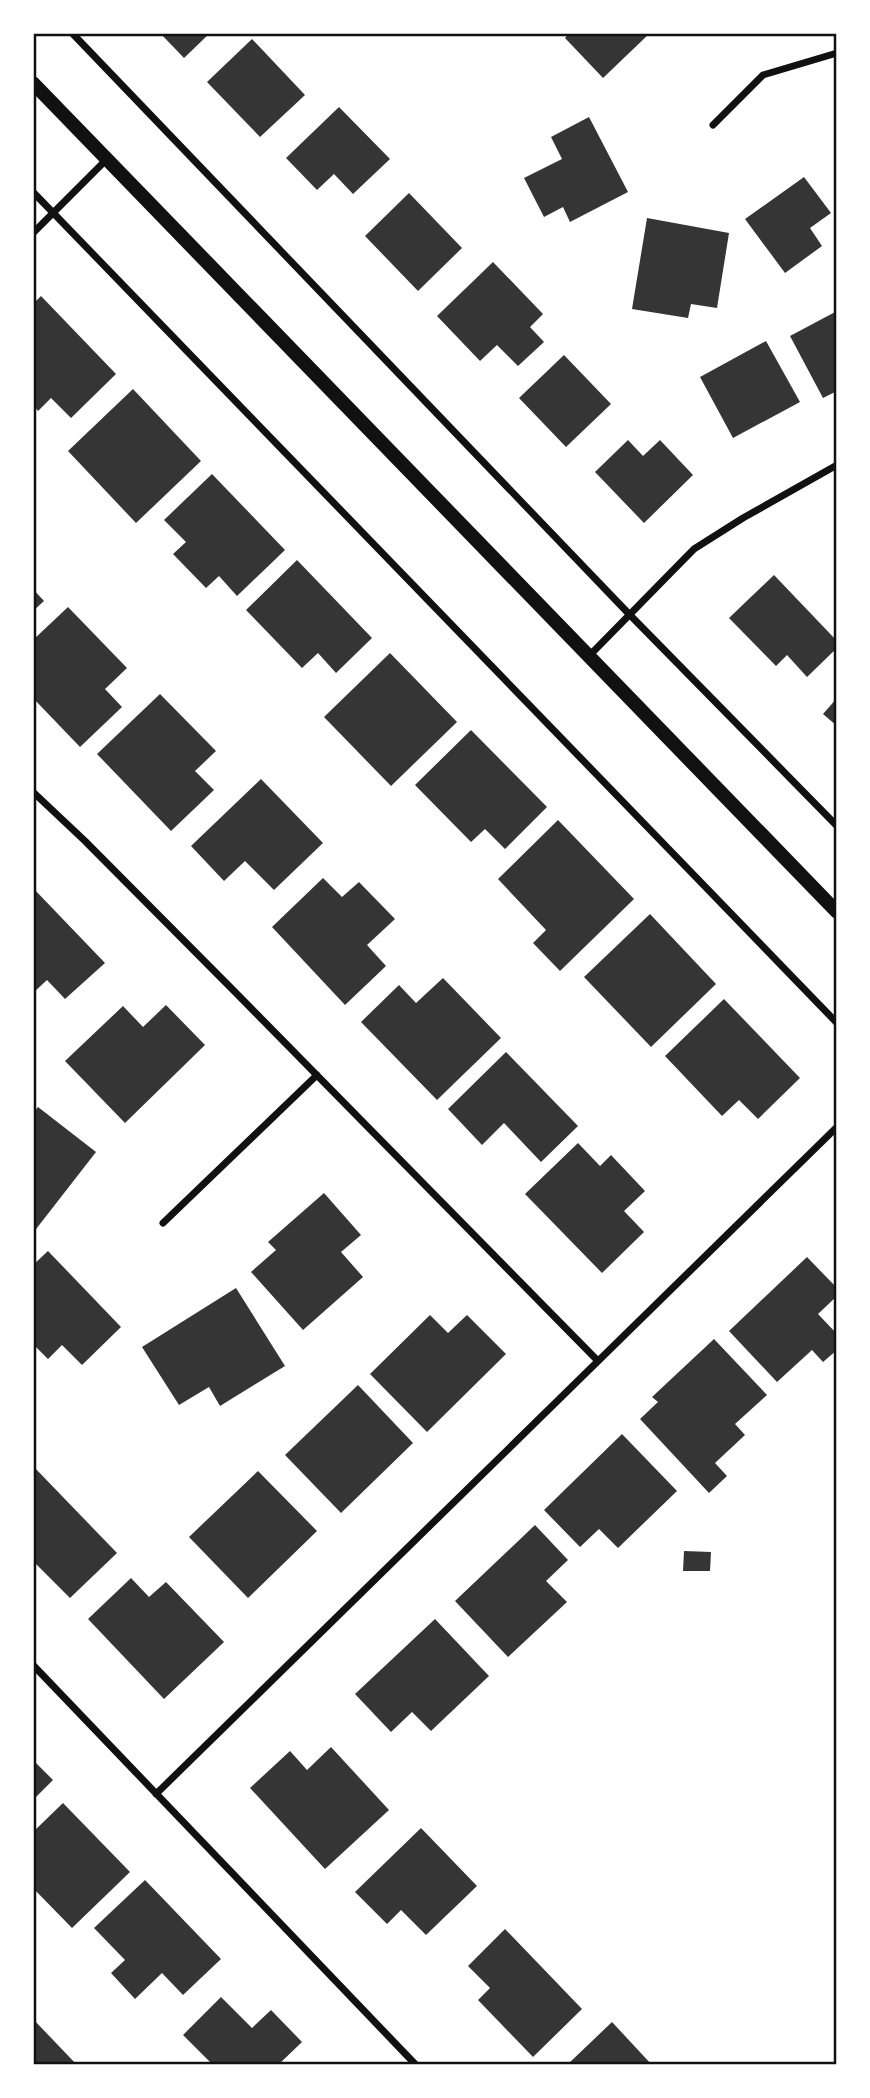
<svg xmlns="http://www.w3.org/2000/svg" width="870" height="2098" font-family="Literata,serif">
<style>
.building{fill:#353535}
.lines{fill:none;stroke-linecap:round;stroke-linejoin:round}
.minor{stroke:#111;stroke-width:7}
.secondary{stroke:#111;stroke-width:14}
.neatline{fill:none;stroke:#111;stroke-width:2.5}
</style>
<rect width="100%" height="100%" fill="#fff"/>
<!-- building -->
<path class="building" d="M160,33h50l-26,25z
M569,33h81l-47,45 -38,-40z
M252,39l53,56 -45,42 -53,-55z
M339,107l51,52 -37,35 -19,-20 -17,16 -31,-32z
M589,117l39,75 -58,30 -7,-15 -19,10 -20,-39 38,-19 -11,-22z
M804,177l27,36 -21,15 12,18 -37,27 -40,-54z
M409,193l53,55 -44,43 -53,-55z
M647,218l82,15 -12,75 -26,-4 -3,14 -56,-9z
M493,262l50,52 -13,13 14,15 -26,24 -21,-21 -17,16 -43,-45z
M41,296l75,78 -45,44 -20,-20 -13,13 -5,-6v-101z
M837,311v80l-14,7 -33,-62z
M766,341l34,61 -67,36 -33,-61z
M564,355l47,49 -45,43 -47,-49z
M133,389l68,72 -65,62 -68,-72z
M628,440l15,16 17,-16 33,35 -49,48 -49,-51z
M212,474l73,76 -48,46 -18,-20 -13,12 -33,-34 13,-12 -22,-22z
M297,560l75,78 -36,35 -18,-20 -16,15 -56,-58z
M774,575l63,66v7l-30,29 -20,-22 -11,11 -47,-48z
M33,589l11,12 -11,10z
M68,607l59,61 -22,21 17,18 -42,40 -47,-49v-58z
M390,653l67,69 -66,64 -67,-69z
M160,694l56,57 -21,20 19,19 -43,41 -74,-77z
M837,698v28l-14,-12z
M471,730l76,77 -42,42 -20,-20 -14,13 -56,-57z
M261,779l62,64 -49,47 -29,-29 -21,20 -33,-35z
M558,820l76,79 -74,72 -27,-28 13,-13 -48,-51z
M323,878l19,19 17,-15 36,37 -28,26 19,21 -41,39 -73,-78z
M33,888l72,75 -40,36 -18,-19 -14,13z
M650,914l66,70 -65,63 -67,-70z
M443,978l58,60 -64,62 -76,-78 38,-37 17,18z
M724,999l76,79 -42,41 -19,-19 -17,16 -57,-60z
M166,1005l39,40 -80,78 -60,-62 58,-55 20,21z
M506,1052l72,74 -37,36 -37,-39 -22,22 -34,-36z
M38,1107l58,45 -63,81v-120z
M578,1143l22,23 11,-11 34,36 -21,20 20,21 -42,41 -77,-79z
M324,1193l37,42 -20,17 22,25 -60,53 -52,-58 25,-22 -8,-8z
M48,1251l73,76 -39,38 -20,-20 -14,14 -15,-15v-79z
M807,1257l30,31v8l-19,18 19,20v16l-14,12 -11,-12 -35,32 -48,-51z
M236,1288l49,78 -65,40 -11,-19 -30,18 -37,-58z
M430,1315l18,18 19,-18 39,39 -79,78 -57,-58z
M714,1339l53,56 -32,29 10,11 -30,28 12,13 -18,17 -69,-74 18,-17 -6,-5z
M358,1385l55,58 -72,70 -56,-58z
M622,1434l55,57 -59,57 -19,-19 -19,18 -36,-37z
M33,1466l84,87 -47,45 -37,-37z
M258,1471l59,60 -69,67 -59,-61z
M535,1525l33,35 -22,21 21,21 -59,55 -53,-56z
M684,1551l27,1 -1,19h-27z
M131,1578l18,19 17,-15 58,60 -60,57 -76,-80z
M435,1619l54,57 -58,55 -19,-19 -21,20 -36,-38z
M331,1747l58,63 -64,59 -75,-81 40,-37 17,19z
M33,1760l20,20 -20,20z
M63,1803l67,69 -58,56 -39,-40v-56z
M421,1828l56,58 -51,49 -25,-25 -14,14 -32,-32z
M145,1880l76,79 -38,36 -21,-22 -27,26 -24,-26 14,-13 -31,-32z
M505,1929l77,80 -49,48 -55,-57 12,-12 -22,-22z
M221,1997l31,31 19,-18 31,32 -24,23h-65l-30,-30z
M33,2019l44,46h-44z
M612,2022l40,43h-85z"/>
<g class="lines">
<!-- minor -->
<path class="minor" d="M72,33l557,581 208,212
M713,125l50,-50 74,-22
M33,192l804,831
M33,233l73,-73
M589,656l105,-107 49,-31 94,-53
M33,792l52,49 154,155 358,364
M163,1223l154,-148
M33,1665l383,400
M156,1794l681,-667"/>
<!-- secondary -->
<path class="secondary" d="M33,83l804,829"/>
</g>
<!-- border -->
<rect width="870" height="2098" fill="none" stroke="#ffffff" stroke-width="70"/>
<rect x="35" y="35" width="800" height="2028" class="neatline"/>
</svg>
